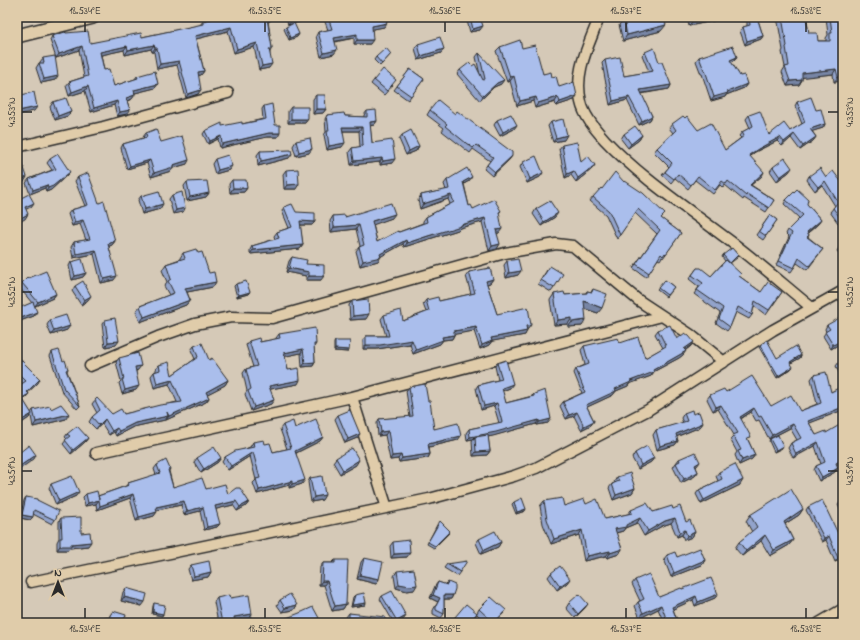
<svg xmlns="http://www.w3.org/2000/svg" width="860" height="640" font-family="'Indie Flower',sans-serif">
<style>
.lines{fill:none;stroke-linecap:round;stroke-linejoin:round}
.minor-casing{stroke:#2b2b2b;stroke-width:13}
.tertiary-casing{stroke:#2b2b2b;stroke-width:16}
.minor{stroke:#e0ccaa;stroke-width:10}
.tertiary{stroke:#e0ccaa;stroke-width:13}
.wall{fill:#92a3cb;stroke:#2b2b2b}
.shaded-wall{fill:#7785a5;stroke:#2b2b2b}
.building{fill:#aabeec;stroke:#2b2b2b}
.ticks{fill:none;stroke:#2b2b2b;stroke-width:1.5}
.neatline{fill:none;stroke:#2b2b2b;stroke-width:1.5}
.ticks-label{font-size:10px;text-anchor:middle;fill:#2b2b2b}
</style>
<rect width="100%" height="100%" fill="#d5c9b7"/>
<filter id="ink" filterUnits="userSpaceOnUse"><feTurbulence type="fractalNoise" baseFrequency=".025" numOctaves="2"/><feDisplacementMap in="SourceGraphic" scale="8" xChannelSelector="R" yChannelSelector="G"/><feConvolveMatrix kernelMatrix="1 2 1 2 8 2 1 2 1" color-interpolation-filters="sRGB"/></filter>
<g filter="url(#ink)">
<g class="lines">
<defs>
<path id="minor" d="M597,23c-10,26 -23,51 -16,79 3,14 14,27 24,38 37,39 82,68 125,101 28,21 55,45 82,67
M17,147l86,-20 125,-34
M90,366l68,-29 37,-13 36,-7 41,1 233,-65 51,-9 17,2 65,54 53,35 33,27
M352,397l35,111
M96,453l256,-56 310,-81
M31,582l398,-83 85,-23 22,-8 112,-58 125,-80 70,-39
M819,623l24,-14"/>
<path id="tertiary" d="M17,36l76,-19"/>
</defs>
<!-- minor casing -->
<use href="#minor" class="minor-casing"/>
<!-- tertiary casing -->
<use href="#tertiary" class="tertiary-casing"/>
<!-- minor -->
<use href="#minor" class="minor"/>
<!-- tertiary -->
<use href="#tertiary" class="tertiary"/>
</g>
<!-- wall -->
<path class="wall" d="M273,17l-3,4h-2l4,27 -2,4 -1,16 -10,2 -5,-23 -20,6 -6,-22 -32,8 8,32 -3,4h-3v19l-12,4 -9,-33 -20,4 -3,-17h-2l-1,-3 -26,6 -1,-5 -23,5 3,15 10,16 21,-7 2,-3 21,8 -3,4 -20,5 -3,6 -5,2 3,9 -3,4 -10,2 -3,-11 -23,7 -6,-21 -16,5 -3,-10 3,-4 15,-5 -5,-27 -23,8 -6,-18 2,-4 14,-3 24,10 52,-6 58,-12 3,-4z
M286,17h21l-2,3 -17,5z
M327,17h58l-1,10 -12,2 -2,15h-16v-6l-19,4 -1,12 -13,3 -5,-21 2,-4 10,-2 -3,-8 2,-4z
M466,17h23l-9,1v12l-10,2z
M687,17h32l-2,3 -28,6z
M747,17h10l6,19 -2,3 -16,6 -5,-14 3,-4 4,-1z
M777,17h29l3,16 9,8h8v-3l2,-3 -2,-18h17v9h-1l1,3v52l-9,1 -1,-8 -31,3v3l-3,5 -12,1 -5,-14 3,-5 -3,-15 1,-2z
M624,19l37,12 -38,10 -4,-16z
M286,27l13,7 -2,3 -8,3 -5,-11z
M418,44l23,9 -23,7 -3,-12z
M500,47l22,1 21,26 9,3 7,10 15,13 -18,6 -1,-4 -20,6 -2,-7 -16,5 -7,-25 -3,1 -11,-31z
M645,52l14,10 12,23 -2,4 -28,5 11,22 -2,4 -11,5 -12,-25 -17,5 -8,-42 3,-3 19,16 25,-4 -7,-17z
M479,53l22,31 -7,3 -14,14 -23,-27 3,-4 20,5 -4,-18z
M391,54l-11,12 -6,-6 2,-3z
M699,57h38l-3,4 -3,1 9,14 7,8 -3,4 -18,7 -1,2 -14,4 -9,-27h-1l-5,-13z
M43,58l12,22 -14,3 -5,-15 3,-5h1v-1z
M410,69l14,10 -16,21 -14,-10z
M374,80l19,5 -9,10 -13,-11z
M316,95l10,14 -3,4 -10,1v-15z
M53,102l18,9 -3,5 -13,4 -5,-13z
M797,102l19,8 9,14 -2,4 -11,3 4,6 -3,4 -13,9 -9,-12 -9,8 -5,-5 -22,11 -5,4 12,20 -11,9 23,15 -8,12 -22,-14 -1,2 -18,-15 -2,3 -3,-3 -7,9 -18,-14 -7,9 -13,-11 -4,5 -9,-8 7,-8 -15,-15 3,-4 16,-15 -4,-5 3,-4 13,-6 13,12 27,20 16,-12 -2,-2 3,-4 8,-4 -4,-9 3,-4 20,20 21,-4 12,-7 -7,-18z
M264,106l11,19 3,12h-11l-47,11 -2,-9 -10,5 -5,-10 2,-3 37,-7 21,-5 -1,-10z
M291,107l17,12 -3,4h-17v-12z
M430,110l25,4 57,42 -3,4 -17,16 -8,-7 6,-8 -17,-12 -3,4 -28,-22 2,-3 -17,-13z
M367,111l10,10 -3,4 -4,1 2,17 20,20 -12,2v-3l-29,3 -2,-13 3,-4 8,-1 -1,-16h-16l-1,16 -15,3 -3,-15 2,-3 -1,-13 2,-4 37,2v-2z
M497,120l17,9 -14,7 -6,-11z
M551,122l13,18 -11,2 -5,-16z
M146,133l15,9 26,22 -14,4 -2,3 -20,6 -4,-14 -20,6 -6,-21 2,-4 21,-6 -1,-1z
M624,134l18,1 -3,5 -11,8 -7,-9z
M402,135l17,11 -3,5 -10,4 -7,-16z
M296,141l13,12 -13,3 -3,-10z
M562,145l19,17 14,3 -3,4 -16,13 -5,-7 -6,3 -6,-29z
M260,151l29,7 -31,8 -1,-11z
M17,158l7,24 -7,2z
M50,159l17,16 -16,15 -5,2 -1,-4 -15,6 -4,-11 3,-4 23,-9 -5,-7z
M215,159l14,11 -14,4 -3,-10z
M523,162l17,15 -13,6 -7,-16z
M773,167l16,5 -12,9 -7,-10z
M286,170l10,19h-12l-1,-15z
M833,171l10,46 -5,6 -8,-11 5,-6 -13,-21 -7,6 -8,-11 2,-4 17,1z
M78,177l21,26 16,38 -3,4 -3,1 5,34 -13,3 -7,-29 -21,4 -2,-11 3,-5 12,-2 -6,-16 -8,2 -4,-12 3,-4 14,-4 -10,-25z
M232,180l15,8 -3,4 -14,1 -1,-9z
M447,180l22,1 -5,3 5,22 4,3 28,2 -2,2v20h-2v16l-8,2 -7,-29 -22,6 -2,2 -32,10 -22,7 -1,-3 -22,12 -3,5 -18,5 -4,-15 3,-4 1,-1 -4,-17 -25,3 -1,-11 3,-5 59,2 -19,6 4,18 22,-10 24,-9v-2l3,-4 24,-13 -2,-5 -28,10 -2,-9 3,-5 25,-5 -2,-6z
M187,182l22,11 -3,4 -19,4 -3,-15z
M624,182l38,37 19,14 -18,25 -1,-1 -2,3 -2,-1 -12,18 -13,-9 24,-34 -22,-21 -18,26 -11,-24 -16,-14 3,-4 9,-8z
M172,195l13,13 -2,4 -10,2 -4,-15z
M141,196l19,13 -18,5 -4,-14z
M786,200l21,4 14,16 -3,4 -10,9 1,2 -1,2 15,12 -16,21 -10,-7 -6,9 -15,-7 13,-28 -3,-3 2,-4 12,-11 -16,-15z
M284,207l31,15 -3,3h-12l3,20 -3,4 -50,5v-4l2,-4 23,-7 -1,-3 3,-4 12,-4 -7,-17z
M536,209l19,8 -14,9 -8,-12z
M770,215l7,5 -14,20 -7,-5z
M843,244v14l-6,-7 3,-5z
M183,253h15l15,34 -26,5 3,8 -4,5 -46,17 -4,-11 4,-5 29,-11 -5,-9 3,-4 -5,-12 4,-6 14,-5v-1z
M723,255l14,3 -8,6 10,12 22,16h21l-16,23 -12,-9 -2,9 -3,4 -13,-7 -6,15 -3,4 -11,-8 4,-10 -26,-19 5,-7 -10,-8 8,-11 14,8 14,-15 -3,-4z
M292,257l14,7 15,16h-15v-4l-20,-4 3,-11z
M507,261l11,14 -12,3 -2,-13z
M71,262l15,11 -3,4 -11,3 -3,-14z
M547,270l7,18 -3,4 -13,-8z
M469,272l24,7 -3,4 -3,1 10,30 31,15h-1l-2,6 -33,6 -3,4 -9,4 -6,-18 -20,3v1l-2,4 -9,1 -3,4 -27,10 -3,-10 -33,5h-14v-9l3,-4h20l-5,-17 3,-4 19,6 23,-9 -3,-8 3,-4 13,1 32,-7 -5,-18z
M29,278l27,16 -3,4 -18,8 -1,10 -17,6v-13l15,-6 -13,-16 3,-4z
M665,280l9,7 -8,10 -9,-7z
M236,284l12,10 -11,3 -3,-11z
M75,286l13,14 -7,5 -9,-14z
M593,289l5,24 -14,-4 -2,17 -14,1v-3l-14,1 -4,-25 4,-6 11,1 21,-2 1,-2 4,1z
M352,301l14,18 -16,1 -1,-15z
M50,320l17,10 -16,5 -4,-10z
M105,320l11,25 -11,2 -3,-23z
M827,325l16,17 -12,7 -8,-13 3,-4 -1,-3z
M658,330l33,16 -6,5 -2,4 -4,3 -26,14 -2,4 -22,8 -1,2 -12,5 -3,4 -26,12 7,14 -3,4 -10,5 -7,-14 -8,3 -6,-13 3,-4 19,-9 -8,-20 2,-4 9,-4 -4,-15 3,-4 36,-3 25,15 18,-10 -8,-14z
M279,334l37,10 -2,3 1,15 -2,4 -11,1 -1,-14 -16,3 3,14 10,14 -28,5 1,15 -20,7 -6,-17 2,-3 -4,-18 3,-4 7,-2 -7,-22 3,-4 11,1 16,-3v-1z
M335,341l14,9 -1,2 -14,-1v-8z
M760,345l17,13 24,-3 -1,3 -9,5v6l-14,9 -18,-31z
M194,346l15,14 19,20 -3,5 -18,9 2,4 -3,4 -40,18v-1l-1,1 -32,7 -17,9 -2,-4 -5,3 -7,-11 -6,5 -7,-7 3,-5 5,-4 -5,-9 3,-4 17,14h12l53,-12 -8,-18 -15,4 -3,-12 3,-4 2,-1v-2l3,-4 13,10 23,-16 -4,-9z
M52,352l11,9 5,8 -1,2 13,35 -3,3 -15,-17 -12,-36z
M17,354l21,29 -10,9 1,2 -6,6 8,13 2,-3 18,-1 15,10 -33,8 -2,-11 -2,2 -12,8v-39l5,-4 -5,-5z
M119,358l19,12 -2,1v19l-14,4 -3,-11 2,-2 -5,-19z
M843,360v22l-7,-16 3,-4z
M497,363l13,25 -8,3 4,12 26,-7 2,-2 14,29 -11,2 -1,-1 -48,13 2,14 -3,4 -14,1 -1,-15 1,-2 -6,1 -1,-7 3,-4 30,-6 -5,-17 -13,4 -5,-22 2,-3 20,-5 -3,-14z
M814,375l17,17 12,-6v24l-34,13 7,12 22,33 -3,4 -16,9 -5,-11 2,-4 5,-2 -6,-18 -22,12 -5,-10 3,-5 6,-3 -7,-12 -21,11 -10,-19 -3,1 -5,-9 -10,7 7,21 7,15 -3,4 -13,6 -4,-10 2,-3 -7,-13 4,-4 -16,-26 -5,2 -6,-12 3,-4 16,-3 45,14 29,5 17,-7 -6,-25z
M409,387l25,42 24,11 -29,7 1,7 -2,4 -29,4 -1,-3 -8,1 -5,-25 -7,1 -1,-13 2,-4 31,-2 -4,-26z
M684,413l9,1 10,9 -3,4 -24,10 2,4 -3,4 -18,5 -4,-15 3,-5 27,-7 -2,-5z
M338,415l19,23 -12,5 -10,-24z
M283,425l12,3 28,9 -3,4 -24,12 6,31 -13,4v-3l-32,9 -4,-11 3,-3 -6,-24 -22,14 -6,-8 3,-5 25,-10 3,-5 12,2 8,8 14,-3 -7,-20z
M67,434l21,4 -3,4 -14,12 -8,-10 4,-5 -2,-2z
M770,439l12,9 -8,4 -5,-11z
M635,453l19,5 -3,4 -13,7 -6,-11z
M197,458l21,4 -17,11 -7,-11z
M336,458l20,7 -16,9 -7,-12z
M679,459l18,7 -1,1 2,5 -3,4 -14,7 -8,-16z
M157,465l13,4 -1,2 4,16 33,2 22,5 21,8 -3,4 -9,5 -4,-6 -17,4 1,18 -13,3 -4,-19 -16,4 -3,-10 -24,5 -3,6 -18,5 -6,-23 -33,12 -1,-6 -11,2 -2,-9 3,-3 12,2 28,-10 2,-3 28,-8 -2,-6z
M719,472l21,13 -39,19 -5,-10 3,-4 19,-9 -2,-5z
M617,477l18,11 -3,5 -19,7 -4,-12 3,-4 3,-1 -1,-1z
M310,478l12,22 -11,2 -3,-20z
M51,484l25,12 -20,9 -7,-17z
M26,497l11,3 18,20 -3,4 -19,-10 -3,6 -10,-2 4,-18z
M843,500v16l-5,-11 3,-4z
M544,501l20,5 22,-2 19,15 23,-5 3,-4 22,2 20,-3 22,23 -3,5 -8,3 -2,-5 -5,2 -6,-14 -9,3 -18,10 -7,-13 -12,5 -2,3 -7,2 6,16 -3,5 -12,4 -1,-2 -22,5 -5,-26 -28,9 -8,-20 -3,-18z
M514,502l11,9 -9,3 -4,-10z
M808,507l35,37v14l-8,4 -9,-22 -4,2 -16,-32z
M803,509l-4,6 -14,9 8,16 -4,5 -19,11 -9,-15 -19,15 -7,-8 4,-6 13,-10 -6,-11 4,-6z
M61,518l20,15 7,13 -18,2 -2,2h-11v-8l2,-4v-17z
M438,523l11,10 -15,15 -7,-4z
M479,539l22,3 -3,5 -17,7 -5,-11z
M393,542l14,15 -16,1 -1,-12z
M667,555l10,2 28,3 -3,5 -31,12 -7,-18z
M364,558l15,21 -3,5 -19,-5 4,-17z
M335,560l11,44 -3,5 -11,2 -8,-26h-5l1,-18 3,-4h9z
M447,564l13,8 -3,4 -13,-8z
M191,565l20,7 -3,5 -17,3 -3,-11z
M397,571l17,19 -7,1 -11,-3 -2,-12z
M551,573l16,10 -10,7 -9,-13z
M635,580l24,17 23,-8 36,5 -3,4 -20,8 -2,-6 -20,9 5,14h-14l-6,-14 -18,9 -5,-12 3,-4 2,-1 -8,-17z
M438,582l8,3 2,-3 5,13 -2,4h-7v15l-3,4 -8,-4v-4l5,-8 -8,-4 5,-12z
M126,588l16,18 -21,-5 2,-9z
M355,595l10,10 -14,2 2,-10z
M382,596l22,23 -7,4h-3l-14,-24z
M217,598h13l20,20 -15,3v2h-17l-4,-21z
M280,600l17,5 -3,5 -12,2 -5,-7z
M154,603l9,11 -1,2 -10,-2 1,-8z
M569,603l16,5 -10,10 -9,-10z
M479,609l27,1 -3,4 -9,9h-8l-9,-9 -8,9h-15l-2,-1 3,-5 22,-4z
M113,611l10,12h-42l2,-4 26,-1 1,-3z
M349,613l36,10h-39v-6z"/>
<!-- shaded-wall -->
<path class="shaded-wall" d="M273,17l-3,4 -6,1 3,-4z
M303,17h4l-2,3 -17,5 3,-4z
M707,17h12l-2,3 -28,6 4,-6z
M387,23l-3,4 -15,3 3,-4z
M666,25l-5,6 -38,10 4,-6z
M483,26l-3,4 -10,2 3,-3z
M231,27l-3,4 -36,9 3,-4z
M299,34l-2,3 -8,3 1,-2z
M357,34l-3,4 -23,4 3,-4z
M763,36l-2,3 -16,6 2,-4z
M357,40h16l-3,4h-16z
M257,43l-3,4 -20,6 3,-4z
M154,45l-3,4 -26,6 3,-5z
M82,46l-3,4 -23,8 3,-4z
M127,46l-3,4 -27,6 3,-4z
M155,48h2l-3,4h-2z
M444,49l-3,4 -23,7 3,-4z
M337,50l-3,4 -13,3 3,-4z
M737,57l-3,4 -7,3 3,-4z
M179,61l-2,4 -20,4 3,-5z
M272,64l-3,4 -10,2 3,-4z
M836,69l-3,5 -35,4 4,-5z
M204,71l-3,4 -6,1 3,-4z
M58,76l-3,4 -14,3 3,-4z
M514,76l-4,5 -3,1 3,-5z
M838,77h5v4l-9,1z
M504,80l-3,4 -7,3 -14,14 3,-5 14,-13z
M802,80l-3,5 -12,1 3,-5z
M158,84l-3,4 -24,6 3,-4z
M747,84l-3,4 -18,7 -1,2 -14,4 3,-4z
M671,85l-2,4 -32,5 3,-4z
M88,86l-3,5 -16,5 3,-4z
M201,90l-3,4 -12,4 2,-4z
M135,95l-3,4 -9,3 3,-4z
M577,96l-3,4 -18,6 4,-4z
M536,97l-3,4 -16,5 3,-5z
M558,97l-3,5 -20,6 3,-5z
M629,97l-2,3 -17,5 3,-4z
M117,101l-3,4 -23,7 3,-4z
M37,107l-3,4 -17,4v-3l1,-1z
M316,109h10l-3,4 -10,1z
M130,110l-3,4 -10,2 3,-4z
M71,111l-3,5 -13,4 3,-4z
M652,116l-2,4 -11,5 3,-4z
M291,119h17l-3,4h-17z
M377,121l-3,4 -7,1 3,-4z
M825,124l-2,4 -16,5 3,-4z
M517,125l-3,4 -14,7 3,-4z
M342,127h20l-3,4h-20z
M269,133h11l-2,4h-11l-47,11 2,-4z
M794,134l-3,4 -9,8 2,-4z
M567,135l-3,5 -11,2 3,-4z
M642,135l-3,5 -11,8 3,-4z
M221,136l-3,3 -10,5 2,-3z
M780,137l-3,4 -22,11 -9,7 3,-4 9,-6z
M816,137l-3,4 -13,9 3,-4z
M345,143l-3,4 -15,3 2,-4z
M419,146l-3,5 -10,4 3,-4z
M312,149l-3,4 -13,3 3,-4z
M292,154l-3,4 -31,8 3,-5z
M512,156l-3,4 -17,16 3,-4z
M382,158l-2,4 -29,3 3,-4z
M395,159l-3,4 -12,2 3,-4z
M150,160l-3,3 -20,6 3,-3z
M189,160l-2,4 -14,4 -2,3 -20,6 3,-4 19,-8z
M595,165l-3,4 -16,13 2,-4z
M232,166l-3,4 -14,4 3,-4z
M792,168l-3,4 -12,9 3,-4z
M574,171l-3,4 -6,3 2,-4z
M70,172l-3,3 -16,15 -5,2 2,-4z
M764,172l-2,4 -15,12 3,-3z
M543,173l-3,4 -13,6 3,-4z
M27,177l-3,5 -7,2 3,-4z
M472,177l-3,4 -9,5 3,-4z
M825,181l-3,4 -7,6 3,-4z
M299,184l-3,5h-12l3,-4z
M47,185l-2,3 -15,6 3,-4z
M233,188h14l-3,4 -14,1z
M209,193l-3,4 -19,4 3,-4z
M451,195l-3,4 -28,10 3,-5z
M34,203l-3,4 -9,4 3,-4z
M163,204l-3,5 -18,5 3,-5z
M185,208l-2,4 -10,2 3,-4z
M558,213l-3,4 -14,9 3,-4z
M28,214l-3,5 -8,4v-3z
M395,214l-3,4 -22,8 2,-5z
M485,218l-3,4 -22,6 -2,2 -32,10 -22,7 3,-4 54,-18z
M83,220l-3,4 -8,2 3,-4z
M821,220l-3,4 -14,12 3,-4z
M300,221l15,1 -3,3h-15z
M359,225l-3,4 -25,3 3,-5z
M502,229l-3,4 -6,1 3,-4z
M406,240l-3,4 -23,13h1l-3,4 -18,5 3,-5 17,-7z
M115,241l-3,4 -7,3 3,-4z
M500,244l-3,5 -8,2 3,-5z
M303,245l-3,4 -50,5 3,-4z
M96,250l-2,4 -21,4 3,-4z
M289,268l20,4 -3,4 -20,-4z
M521,271l-3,4 -12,3 3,-5z
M86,273l-3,4 -11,3 3,-4z
M117,276l-3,4 -13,3 3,-4z
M309,276h15l-3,4h-15z
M493,279l-3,4 -7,2 3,-4z
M216,282l-3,5 -31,6 3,-5z
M250,292l-2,2 -11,3 2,-2z
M56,294l-3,4 -18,8 3,-4z
M91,296l-3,4 -7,5 3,-5z
M190,300l-4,5 -46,17 4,-5z
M584,301l18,7 -4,5 -19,-6z
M37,312l-3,4 -17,6v-1l1,-2z
M369,314l-3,5 -16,1 3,-4z
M572,318l-4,6 -14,1 4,-5z
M586,320l-4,6 -14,1 4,-5z
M531,325l-3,4 -5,1 3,-4z
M70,326l-3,4 -16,5 3,-4z
M476,327l-2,4 -23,4 3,-4z
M527,331l-2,4 -37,7 3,-4z
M454,335l-2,4 -9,1 -3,4 -27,10 3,-4 26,-13z
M412,340l-2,4 -33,5h-14l3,-4z
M843,340v2l-12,7 2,-4z
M119,341l-3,4 -11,2 3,-5z
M492,341l-3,4 -9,4 2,-4z
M694,342l-3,4 -10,7 3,-4z
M303,349l-2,4 -19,4 2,-4z
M335,349l14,1 -1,2 -14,-1z
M686,351l-3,4 -4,3 -28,15 3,-1 -3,4 -22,8 -1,2 -12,5 -3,4 -30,14 3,-4 29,-16 38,-19z
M801,355l-1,3 -11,6 1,-2z
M315,362l-2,4 -11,1 3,-4z
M141,366l-3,4 -6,2 3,-5z
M793,367l-2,2 -14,9 1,-2z
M40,379l-2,4 -13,12 2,-3z
M172,380l-3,4 -15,4 3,-4z
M228,380l-3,5 -21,11 2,-4z
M300,380l-2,4 -32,6 3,-4z
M513,384l-3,4 -11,4 3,-4z
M139,386l-3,4 -14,4 3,-4z
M29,394l-3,3 -7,5 3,-4z
M209,398l-3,4 -40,18 3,-4z
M274,400l-3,4 -20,7 3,-4z
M497,403l-3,3 -13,4 3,-4z
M721,405l-3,4 -5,2 3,-4z
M843,407v3l-38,15 3,-4z
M754,408l-3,4 -14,9 3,-4z
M577,412l-3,4 -8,3 3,-4z
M32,414l-3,4 -12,8v-3z
M69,414l-3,5 -33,8 3,-5z
M168,416l-3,4 -32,7 -17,9 3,-5 16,-8z
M105,419l-3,5 -6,5 3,-4z
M551,419l-3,4 -11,2 2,-3z
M539,420l-3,4 -43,12 -18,3v-2l-2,2 -6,1 3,-3z
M594,421l-3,4 -10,5 3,-4z
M703,423l-3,4 -27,11 3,-4z
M793,424l-3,4 -21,11 3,-4z
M117,428l-3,4 -5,3 3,-4z
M388,431l-3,4 -7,1 3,-4z
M360,434l-3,4 -12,5 3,-4z
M461,436l-3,4 -33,8 3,-4z
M323,437l-3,4 -28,14 3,-4z
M88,438l-3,4 -14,12 2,-4z
M678,441l-3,4 -18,5 3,-4z
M818,442l-3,4 -22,12 3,-4z
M783,446l-1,2 -8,4 2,-2z
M490,451l-3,4 -14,1 3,-4z
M253,452l-3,4 -22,14 3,-4z
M430,454l-2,4 -29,4 3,-4z
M36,455l-2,4 -17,12v-3z
M401,455l-3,4 -8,1 2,-4z
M755,455l-3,4 -13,6 3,-5z
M221,458l-3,4 -17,11 3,-4z
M654,458l-3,4 -13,7 3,-4z
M843,459v2l-10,6 3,-4z
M359,460l-3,5 -16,9 3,-4z
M700,462l-3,4 -5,3 3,-4z
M838,468l-3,4 -16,9 3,-4z
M698,472l-3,4 -14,7 3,-4z
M305,480l-3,4 -13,4 3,-4z
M743,480l-3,5 -39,19 3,-4z
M292,481l-3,4 -32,9 2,-4z
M635,488l-3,5 -19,7 3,-5z
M79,492l-3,4 -20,9 3,-4z
M133,494l-3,4 -33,12 3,-4z
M325,495l-3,5 -11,2 3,-5z
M99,500l-3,4 -11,2 3,-3z
M184,501l-3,4 -28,6 3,-4z
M236,501l-3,4 -20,5 2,-4z
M249,502l-3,4 -9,5 3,-4z
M203,507l-3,4 -16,4 3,-4z
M526,509l-1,2 -9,3 1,-2z
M803,509l-4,6 -19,12 4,-5z
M157,512l-3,4 -18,5 3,-4z
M22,515l11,2 -3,3 -10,-2z
M640,518l-3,5 -12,5 -2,3 -11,3 3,-5z
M675,518l-4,5 -9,3 -18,10 4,-5 17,-10z
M220,524l-3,3 -13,3 3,-3z
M582,530l-3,5 -28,9 3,-5z
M685,530l-3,5 -5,2 3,-5z
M695,532l-3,5 -8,3 3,-4z
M765,535l-4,6 -19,15 4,-5z
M829,536l-3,4 -4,2 2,-4z
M793,540l-4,5 -19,11 4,-6z
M91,542l-3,4 -18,2 -2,2h-11l3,-4 11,-2z
M501,542l-3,5 -17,7 3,-4z
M622,549l-3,5 -12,4 3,-5z
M610,551l-4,5 -22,5 3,-5z
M410,553l-3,4 -16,1 3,-4z
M843,556v2l-8,4 3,-4z
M705,560l-3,5 -31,12 3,-4z
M211,572l-3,5 -17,3 3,-4z
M360,575l19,4 -3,5 -19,-5z
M570,579l-3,4 -10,7 3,-4z
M322,581h5l-3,4h-5z
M399,584l18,1 -3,5 -7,1 -11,-3z
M718,594l-3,4 -20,8 3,-4z
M433,595l7,3 -2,4 -8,-4z
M444,595h9l-2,4h-9z
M696,596l-3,4 -24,11 3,-4z
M124,597l21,5 -3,4 -21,-5z
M366,603l-1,2 -14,2 1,-2z
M346,604l-3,5 -11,2 3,-5z
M588,604l-3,4 -10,10 3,-4z
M297,605l-3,5 -12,2 3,-4z
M661,605l-3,4 -18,9 3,-5z
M506,610l-3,4 -9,9h-1z
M153,612l10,2 -1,2 -10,-2z
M252,614l-2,4 -19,4 3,-5z
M406,616l-2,3 -7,4h-1l1,-2z
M319,618l-3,4 -1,1h-5z"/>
<!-- building -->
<path class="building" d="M218,17h53l-4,1 5,30 -3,1 3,15 -10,2 -5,-23 -20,6 -6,-22 -36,9 9,35 -6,1 3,18 -13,4 -9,-33 -19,3 -3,-16h-2l-1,-3 -26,5 -1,-4 -27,6 4,18 5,-1 5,17 24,-8 -1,-2 18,-5 3,13 -24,6 1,5 -9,3 4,12 -10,2 -3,-11 -23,7 -6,-22 -16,6 -3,-10 19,-6 -6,-30 -23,8 -7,-18 13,-4 1,1 22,-2 2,12 51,-10 1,4 61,-13v-3z
M290,17h13l-12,4z
M328,17h57l2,6 -15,3 1,14h-16v-6l-23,4 3,12 -13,3 -6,-21 14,-3z
M470,17h10l3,9 -10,3z
M631,17h33l2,8 -39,10 -3,-16z
M693,17h14l-14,3z
M749,17h8l6,19 -16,5 -4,-14 7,-2z
M782,17h24l3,16h8l1,8h12v-8h2l-2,-16h13v5h-1l1,7v48h-5l-2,-8 -34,4v7l-12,1 -5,-14 4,-1 -3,-19 1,-1z
M294,23l5,11 -9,4 -4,-11z
M440,37l4,12 -23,7 -3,-12z
M520,40l2,8 13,-3 8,29 8,-2 1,5 4,-1 3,11 15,-5 3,14 -17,6 -2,-5 -20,6 -2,-6 -16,4 -6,-25 -4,1 -10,-30z
M733,46l4,11 -7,3 10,16 4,-1 3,9 -20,8 1,1 -14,4 -9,-27h-1l-5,-13z
M386,48l5,6 -9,10 -6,-7z
M654,48l5,14h3l9,23 -31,5 12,26 -10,5 -13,-24 -16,4 -8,-41 15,-3 4,19 29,-5 -8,-19z
M479,53l25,27 -7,3 -14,13 -23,-26 9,-7 3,3 3,-2 8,16 2,-1z
M55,56l3,20 -14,3 -5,-16h5l-1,-5z
M383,69l13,11 -9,11 -13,-11z
M410,69l14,10 -13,17 -14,-10z
M34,92l3,15 -19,4 -1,-4v-11z
M316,95h9l1,14h-10z
M811,97l5,13 5,-1 4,15 -15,5 6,8 -13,9 -9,-12 -10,8 -4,-5 -22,12 -9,6 15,17 -14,13 24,15 -5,8 -22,-14 -1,2 -18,-15 -2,3 -4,-3 -7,9 -17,-14 -7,9 -13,-11 -4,5 -9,-7 7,-9 -15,-15 19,-18 -4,-6 11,-8 2,2 2,-2 11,14 13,-7 14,27 19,-14 -2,-4 11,-6 -4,-11 11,-4 9,24 15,-12 6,8 15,-9 -8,-20z
M66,98l5,13 -13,5 -5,-14z
M438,100l17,14 2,-3 55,41v4l-17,16 -8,-7 6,-8 -17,-12 -3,3 -7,-5 -21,-17 2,-2 -17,-14z
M272,104l3,21h5v8h-11l-47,11 -1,-8 -11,5 -5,-10 17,-8v3l20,-4v2l24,-5 -2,-13z
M291,107h17v12h-17z
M376,110l1,11 -7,1 2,21 20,-3 3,19 -12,2 -1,-3 -28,3 -2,-13 11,-2 -1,-19h-20l3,16 -16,3 -2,-15h2l-2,-16 17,-2 1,3 22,1v-6z
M511,114l6,11 -14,7 -6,-12z
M563,119l4,16 -11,3 -5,-16z
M635,126l7,9 -11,9 -7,-10z
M156,129l5,13 21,-6 7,24 -16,5v2l-19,6 -4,-13 -20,6 -7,-22 24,-7 -1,-4z
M411,130l8,16 -10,5 -7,-16z
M310,138l2,11 -13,3 -3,-11z
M577,142l4,20 7,-6 7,9 -17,13 -4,-7 -7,3 -5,-29z
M291,150l1,4 -31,7 -1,-10z
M58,154l12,18 -17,14 -5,2 -1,-3 -14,5 -4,-11 27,-10 -6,-10z
M228,155l4,11 -14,4 -3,-11z
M20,156l7,21 -7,3 -2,-5 -1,1v-18z
M536,156l7,17 -13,6 -7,-17z
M785,158l7,10 -12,9 -7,-10z
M467,168l5,9 -9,5 6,24 2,-1 2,4 21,-10 7,12 -2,1 3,17 -6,1 4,14 -8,2 -7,-28 -24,7v1l-33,10 -21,7 -1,-3 -26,14 1,3 -18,4 -4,-14 5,-2 -5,-20 -25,2 -1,-11 12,-1v2l46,-14 4,11 -23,7 5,21 21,-11 1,1 28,-10 -1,-5 28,-15 -3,-7 -28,9 -2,-9 28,-6 -2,-9z
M820,168l6,9 7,-6 10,13v32l-2,3 -8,-11 5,-6 -13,-21 -7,6 -9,-11z
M298,169l1,15 -12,1 -1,-15z
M615,172l9,10 1,-1 18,12 22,21 -4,4 20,15 -15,21 -1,-1 -2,3 -2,-2 -12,19 -13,-9 24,-34 -22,-21 -18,26 -11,-24 -16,-14 8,-9 1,1z
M88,173l11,30 5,-2 11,40 -7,3 9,32 -13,3 -8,-29 -20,4 -2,-12 16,-3 -7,-19 -8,2 -4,-12 17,-5 -10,-28z
M232,180h14l1,8h-14z
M207,181l2,12 -19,4 -3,-15z
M797,189l11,10 -1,5 14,16 -14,12 2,3 -2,2 16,12 -14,17 -10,-8 -5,10 -15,-7 13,-28 -4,-3 15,-15 -17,-15z
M159,191l4,13 -18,5 -4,-13z
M182,192l3,16 -9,2 -4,-15z
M29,194l5,9 -9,4 3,7 -11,6v-20z
M550,201l8,12 -14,9 -8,-13z
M292,204l4,8 19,1v9l-15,-1 3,24 -50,5 -1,-4 27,-8 -2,-6 15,-5 -8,-20z
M770,215l7,5 -11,16 -7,-5z
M843,244v6l-3,-4z
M732,248l6,7 -8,8 -7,-8z
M196,249l2,4 4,-1 7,21 5,-1 2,10 -31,6 5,12 -46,17 -4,-11 34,-13 -6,-12 3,-2 -5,-15 19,-6 -2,-5z
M292,257l15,3 -1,4 18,1v11h-15v-4l-20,-4z
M82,259l4,14 -11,3 -4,-14z
M518,259l3,12 -12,2 -2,-12z
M726,260l15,14 -2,2 22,16 7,-10 14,10 -13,18 -14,-9 -3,14 -14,-8 -8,20 -11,-8 4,-11 -26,-18 6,-7 -11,-8 5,-7h4l10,8z
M550,266l13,8 -9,14 -13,-8z
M490,268l3,11 -7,2 11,33 31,-7 3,18 -5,1 1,5 -36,7 1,3 -10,4 -6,-18 -22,4v4l-12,2 1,3 -27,10 -4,-10 -32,5h-14v-9h23l-5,-21 17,-5 2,11 26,-10 -3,-11 12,-3 1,4 36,-8 -6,-21z
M46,271l10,23 -18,8 -16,-19 6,-6 1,1z
M665,280l9,7 -7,8 -9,-7z
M83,281l8,15 -7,4 -9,-14z
M246,281l4,11 -11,3 -3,-11z
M593,289l14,5 -5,14 -18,-7 2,19 -14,2v-4l-14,2 -4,-26 10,-2 1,3 22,-2v-2l5,1z
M368,299l1,15 -16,2 -1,-15z
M33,302l4,10 -19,7 -1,-4v-6z
M66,315l4,11 -16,5 -4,-11z
M843,316v24l-10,5 -8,-13 5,-3 -3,-4z
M115,318l4,23 -11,1 -3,-22z
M670,325l7,14 8,-6 4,3 5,6 -10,7 2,2 -5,3 -28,16 1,2 -24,9 1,1 -16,7 1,2 -30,14 8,16 -10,5 -7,-14 -8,3 -6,-13 22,-10 -9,-23 13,-5 -5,-18 34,-8 2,5 18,-6 7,21 21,-12 -8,-16z
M315,328l1,16h-2l1,18 -10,1 -2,-14 -19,4 4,17 11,-2 1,12 -31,6 5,14 -20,7 -6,-16 3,-2 -5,-20 11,-3 -8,-25 10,-3 1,4 20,-4 -1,-4z
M767,340l10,18 19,-12 5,9 -11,7 3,5 -15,9 -18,-31z
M335,341h15l-1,9 -14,-1z
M202,343l7,17 3,-2 16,22 -22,12 3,6 -40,18 -2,-4 1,4 -33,7 -16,8 -2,-3 -5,3 -7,-12 -6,6 -7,-8 8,-7 -5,-10 2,-2 15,16 9,-5 3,5 36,-9 22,-3 -10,-22 -15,4 -3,-12 6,-2 -1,-5 10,-3 3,13 26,-18 -4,-11z
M59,350l4,11 2,-1 3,9 -2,1 14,36 -16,-17 -12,-37z
M138,353l3,13 -6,1 4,19 -14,4 -3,-11h2l-5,-21z
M17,354l4,6 19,19 -13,13 2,2 -7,4 10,16 -15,9v-36l9,-6 -9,-9z
M506,360l7,24 -11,4 4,15 28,-7v-2l11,-4 6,29 -12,3v-2l-43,12 -26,5 -1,-8 33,-7 -5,-19 -13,3 -6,-21 24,-6 -5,-16z
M843,360v12l-4,-10z
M826,372l5,20 12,-6v21l-35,14 8,14 10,-4v2l17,-10v36l-7,4 2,5 -16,9 -6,-11 9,-4 -7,-20 -22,12 -5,-11 10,-5 -8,-14 -21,11 -11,-19 -2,1 -5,-9 -14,9 11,20 -4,1 8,17 -13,5 -4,-9 3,-1 -8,-15 5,-2 -17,-28 -5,2 -6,-12 14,-6 2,3 26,-16 19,30 20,-11 9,16 21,-8 -7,-28z
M425,384l3,17h2l4,28 24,-6 3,13 -33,8 2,10 -28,4 -1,-3 -9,1 -4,-25 -7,1 -2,-13 34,-3 -4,-29z
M61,404l8,10 -33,8 -3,-12 17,-4 1,3z
M350,410l10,24 -12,5 -10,-24z
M692,410l1,4 6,-2 4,11 -27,11 2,7 -18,5 -4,-16 31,-9 -3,-8z
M316,419l7,18 -28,14 10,29 -13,4v-3l-33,9 -3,-11 4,-1 -7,-26 -22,14 -6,-9 10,-6 19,-4 -1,-5 11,-2 1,4 5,-1 3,9 18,-4 -8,-23 10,-4 2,7z
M77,426l11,12 -15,12 -8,-10 5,-4 -3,-2z
M488,435l2,16 -14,1 -1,-15z
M778,435l5,11 -7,4 -6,-11z
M29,445l7,10 -19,13v-12l3,-2 -1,-1z
M647,446l7,12 -13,7 -6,-12z
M214,447l7,11 -17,11 -7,-11z
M352,448l7,12 -16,10 -7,-12z
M695,452l5,10 -5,3 3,7 -14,7 -8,-16 4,-2 -1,-2z
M166,460l4,9 -2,1 5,17 29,-9 4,11 19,-5 3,10 8,-6h4l9,14 -9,5 -4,-6 -21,5 5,18 -13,3 -4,-20 -16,4 -3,-10 -28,6 1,5 -18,5 -6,-23 -33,12 -1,-6 -11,3 -2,-9 11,-3 2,8 -1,-3 31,-11 -1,-2 32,-10 -3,-8z
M735,464l8,16 -39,20 -5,-10 23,-11 -3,-7z
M630,473l5,15 -19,7 -4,-11 7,-3 -2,-4z
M72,476l7,16 -20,9 -8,-17z
M322,476l3,19 -11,2 -4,-19z
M791,489l12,20 -19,13 9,18 -19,10 -9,-15 -19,16 -7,-9 18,-15 -7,-12z
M26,497l11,2v1l22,11 -4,9 -21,-10 -1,7 -11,-2z
M522,498l4,11 -9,3 -3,-10z
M562,498l2,8 20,-7 2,5 11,-5 8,20 27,-6 -1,-3 16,-7 6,9 19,-6 1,3 7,-3 6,16 4,-2 5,12 -8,4 -2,-6 -5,2 -5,-14 -10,3 -17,10 -8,-13 -14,7v2l-11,2 7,20 -12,4v-2l-23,5 -5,-26 -28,9 -7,-20 -3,-18z
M822,500l21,44v12l-5,2 -9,-22 -5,2 -16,-31z
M843,500v6l-2,-5z
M81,517v16l9,-1 1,10 -20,2v2h-11v-8h2l-1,-20z
M440,521l10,10 -15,15 -7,-4z
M495,531l6,11 -17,8 -5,-11z
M409,540l1,13 -16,1 -1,-12z
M700,548l5,12 -31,13 -7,-18 8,-3 2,5z
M364,558l19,4 -4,17 -19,-4z
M335,560h13l-2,44 -11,2 -8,-25h-5l1,-18h12z
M209,561l2,11 -17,4 -3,-11z
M467,561l-7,11 -13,-8z
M560,566l10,13 -10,7 -9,-13z
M414,569l3,16 -7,1 -11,-2 -2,-13z
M649,574l10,23 22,-9 1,1 29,-11 7,16 -20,8 -2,-6 -24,11 6,16h-10l-7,-18 -18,8 -5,-11 6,-3 -9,-19z
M438,582l9,3 1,-3 7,3v4l-2,6h-9v19l-8,-4v-4l4,-8 -7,-3z
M126,588l21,6 -2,8 -21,-5z
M392,591l14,25 -9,5 -15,-25z
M364,593l2,10 -14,2 3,-10z
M290,594l7,11 -12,3 -5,-8z
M579,594l9,10 -10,10 -9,-11z
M229,595l1,3 19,-3 3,19 -18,3 1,6h-13l-5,-25z
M491,597l15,13 -12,13 -15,-14z
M154,603l11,2 -2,9 -10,-2z
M466,604l11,9 -8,10h-6l-8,-6z
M313,607l6,11 -9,5h-7l-1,-3 -5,3h-23l28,-11z
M113,611l13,4 -3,8h-40v-4l27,-1z
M349,613l36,4v6h-36z
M719,621l1,2h-5z"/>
</g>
<!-- ticks -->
<path class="ticks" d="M85,22v10M265,22v10M445,22v10M626,22v10M806,22v10M22,112h10M828,112h10M22,292h10M828,292h10M22,471h10M828,471h10M85,608v10M265,608v10M445,608v10M626,608v10M806,608v10"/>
<!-- margin -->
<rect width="860" height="640" fill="none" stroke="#e0ccaa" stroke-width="44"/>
<!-- north arrow -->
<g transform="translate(58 582)" stroke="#e0ccaa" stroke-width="3" paint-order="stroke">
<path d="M0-3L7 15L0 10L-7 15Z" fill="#2b2b2b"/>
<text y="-6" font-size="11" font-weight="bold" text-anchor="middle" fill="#2b2b2b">N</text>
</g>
<rect x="22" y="22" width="816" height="596" class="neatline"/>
<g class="ticks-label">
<text x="85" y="14">18.534°E</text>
<text x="265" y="14">18.535°E</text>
<text x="445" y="14">18.536°E</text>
<text x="626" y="14">18.537°E</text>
<text x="806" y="14">18.538°E</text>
<text transform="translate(11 112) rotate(-90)" y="4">4.353°N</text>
<text transform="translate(849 112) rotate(-90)" y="4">4.353°N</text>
<text transform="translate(11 292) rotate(-90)" y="4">4.352°N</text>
<text transform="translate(849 292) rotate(-90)" y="4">4.352°N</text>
<text transform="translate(11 471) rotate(-90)" y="4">4.351°N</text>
<text transform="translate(849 471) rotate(-90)" y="4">4.351°N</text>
<text x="85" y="632">18.534°E</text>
<text x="265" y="632">18.535°E</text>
<text x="445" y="632">18.536°E</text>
<text x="626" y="632">18.537°E</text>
<text x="806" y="632">18.538°E</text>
</g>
</svg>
